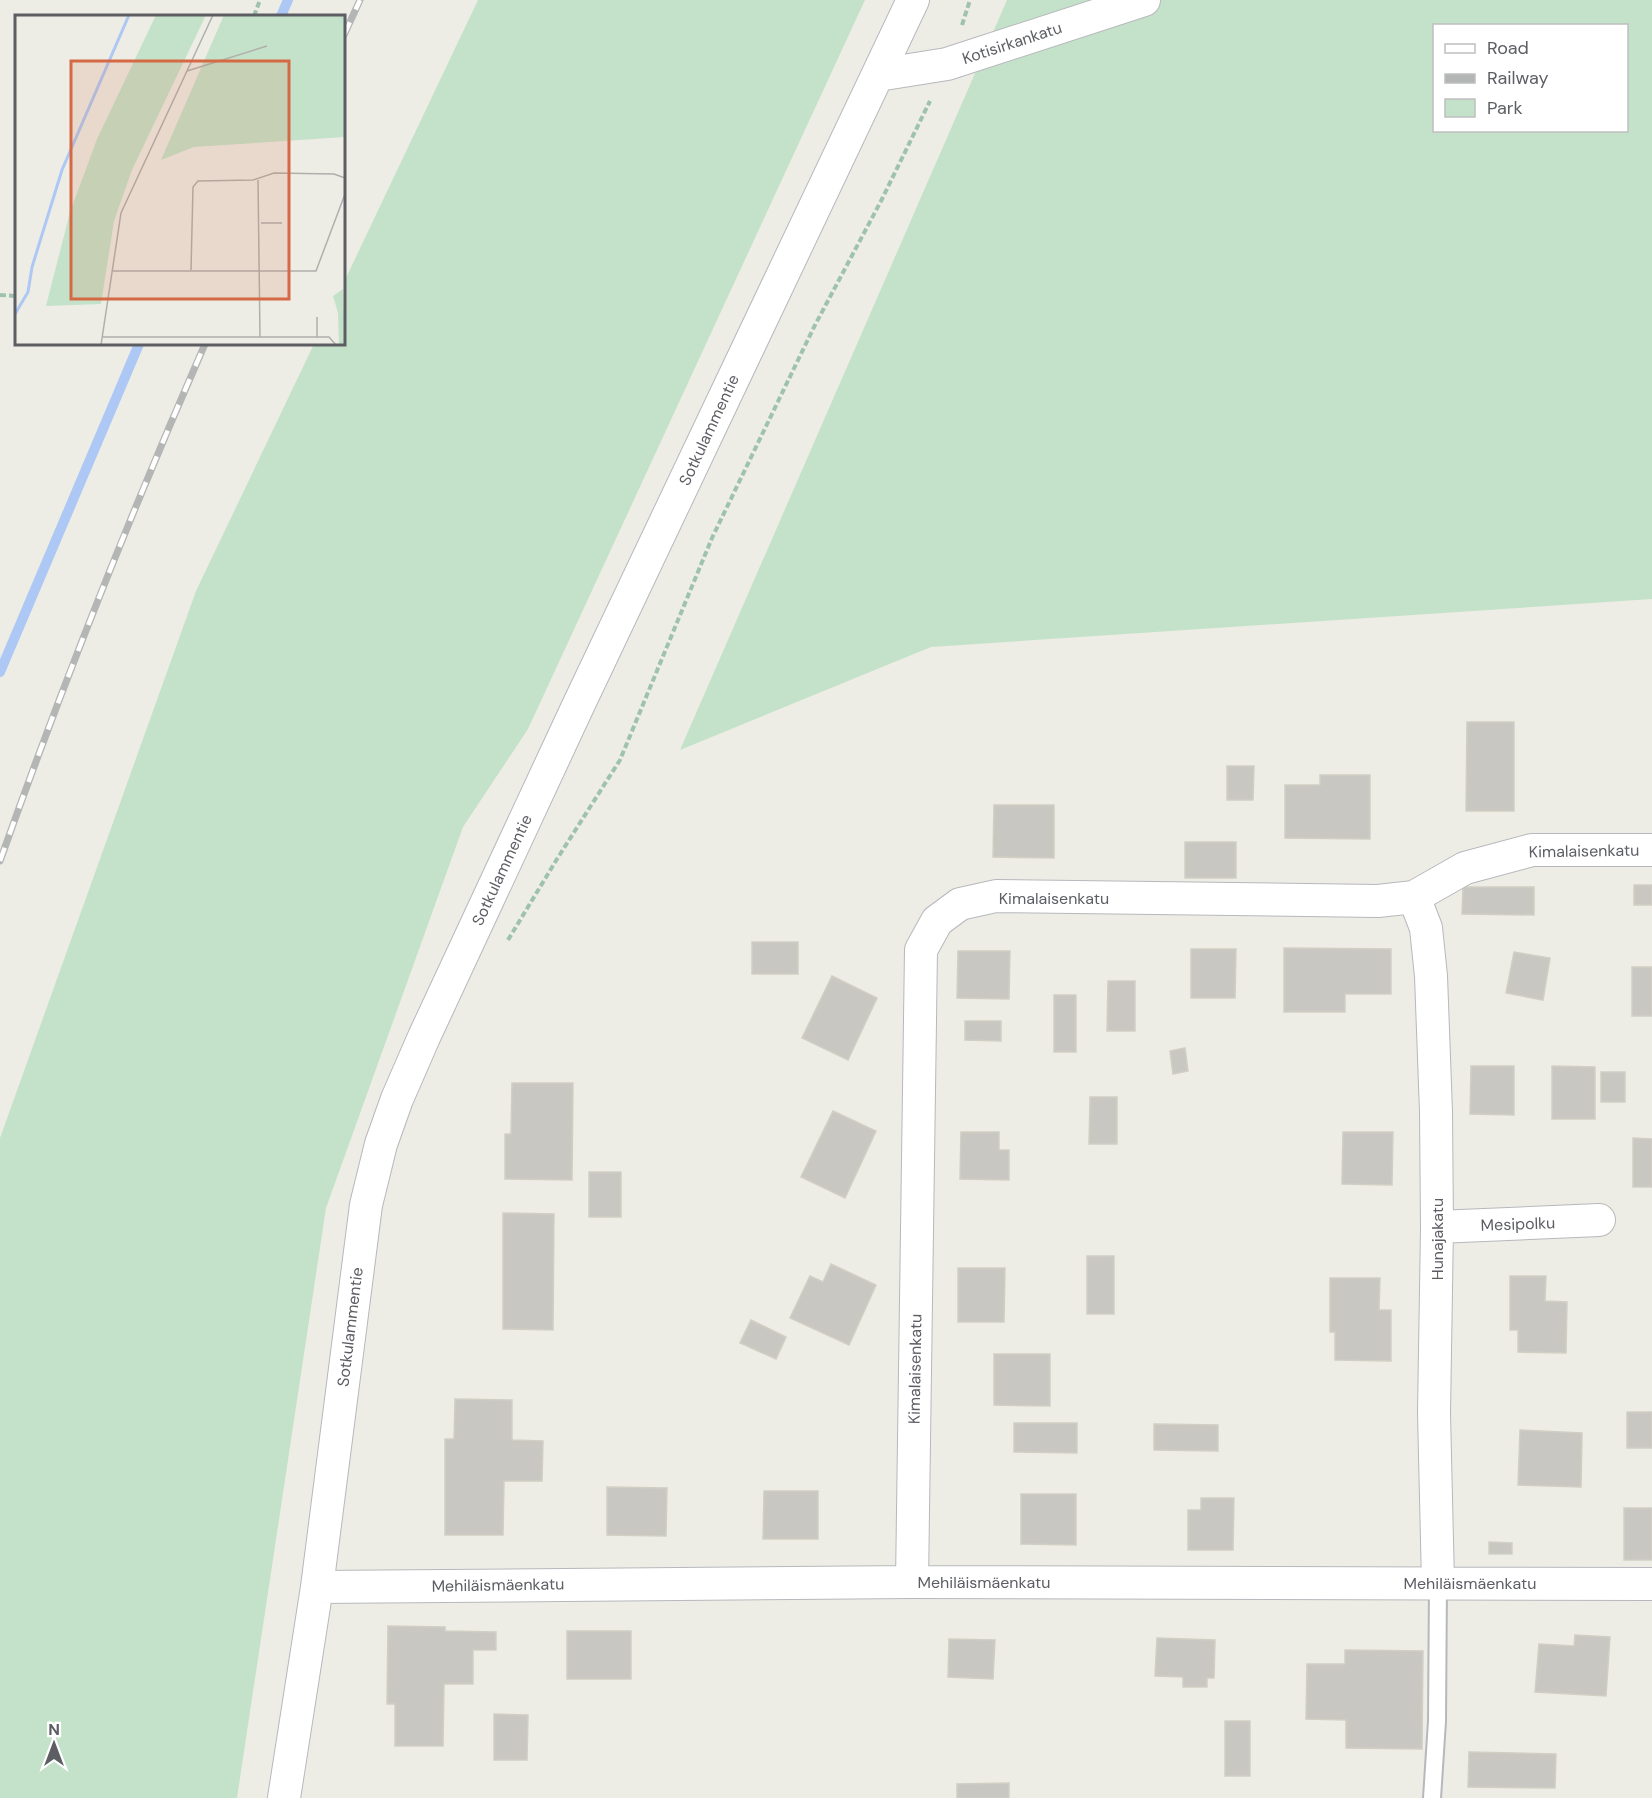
<svg xmlns="http://www.w3.org/2000/svg" width="1652" height="1798" font-family="'DM Sans',sans-serif">
<style>
.green{fill:#c4e2c9;fill-rule:evenodd}
.lines{fill:none;stroke-linecap:round;stroke-linejoin:round}
.stream{stroke:#adc8f4;stroke-width:10}
.building{fill:#c8c7c1;stroke:#d1cfc4;stroke-width:1.5}
.service-casing{stroke:#b7b8bd;stroke-width:20}
.minor-casing{stroke:#b7b8bd;stroke-width:34}
.path{stroke:#9ec2af;stroke-width:4;stroke-dasharray:6 3;stroke-linecap:butt}
.service{stroke:#fff;stroke-width:16}
.minor{stroke:#fff;stroke-width:32}
.rail-casing{stroke:#b4b5b5;stroke-width:7}
.rail{stroke:#fff;stroke-width:4.5;stroke-dasharray:14;stroke-linecap:butt}
.labels{text-anchor:middle;dominant-baseline:central;stroke-width:4.5;stroke-linejoin:round;paint-order:stroke}
.street-label{font-size:16px;fill:#5c5e63;stroke:#fff}
.inset-river{fill:none;stroke:#adc8f4;stroke-width:3}
.inset-road{fill:none;stroke:#afb0ad;stroke-width:1.5}
.view{fill:#d46944;fill-opacity:0.15;stroke:#d46944;stroke-width:3}
.inset-edge{fill:none;stroke:#5c5e63;stroke-width:3}
</style>
<rect width="100%" height="100%" fill="#edede5"/>
<!-- green -->
<path class="green" d="M478,0h387l-337,729 -65,98 -137,381 -89,590h-237v-660l196,-547 118,-247h30v-62z
M1007,0h645v599l-721,48 -251,103zM1434,26h192v104h-192z"/>
<g class="lines">
<!-- stream -->
<path class="stream" d="M281,16l7,-16
M0,672l139,-328"/>
</g>
<!-- building -->
<path class="building" d="M1467,722h47v89h-48z
M1227,766h27l-1,34h-26z
M1320,775h50v64l-85,-1v-53h35z
M994,805h60v53l-61,-1z
M1185,842h51v36h-51z
M1634,885h18v20h-18z
M1463,887h71v28l-72,-1z
M752,942h46v32h-46z
M1284,948l107,1v45h-46v18h-61z
M1191,949h45l-1,49h-44z
M958,951h52l-1,48 -52,-1z
M1514,952l36,6 -7,42 -37,-7z
M1632,967h20v49h-20z
M832,976l45,22 -29,62 -46,-22z
M1108,981h27v50h-28z
M1054,995h22v57h-22z
M965,1021h36v20l-36,-1z
M1185,1048l3,23 -15,3 -3,-23z
M1471,1066h43v49l-44,-1z
M1552,1066l43,1v52h-43z
M1601,1072h24v30h-24z
M512,1083h61l-1,97 -67,-1v-45h6z
M1090,1097h27v47h-28z
M833,1111l43,20 -31,67 -44,-21z
M961,1132h38v18h10v30l-49,-1z
M1343,1132h50l-1,53 -50,-1z
M1633,1138l19,1v48h-19z
M589,1172h32v45h-32z
M503,1213l51,1 -1,116 -50,-1z
M1087,1256h27v58h-27z
M831,1264l45,21 -27,60 -59,-27 20,-42 13,6z
M958,1268h47l-1,54h-46z
M1510,1276h36l-1,25 22,1 -1,51 -48,-1v-22h-8z
M1330,1278h50l-1,32h12v51l-56,-1v-28h-5z
M751,1320l35,17 -10,22 -36,-16z
M994,1354h56v52l-56,-1z
M455,1399l57,1v40l31,1 -1,40h-38l-1,54h-58v-96h9z
M1627,1412h25v36h-25z
M1014,1423h63v30l-63,-1z
M1154,1424l64,1v26l-64,-1z
M1520,1430l62,3 -1,54 -63,-2z
M607,1487l60,1 -1,48 -59,-1z
M764,1491h54v48h-55z
M1021,1494h55v51l-55,-1z
M1201,1498h33l-1,52h-45v-40h13z
M1624,1508h28v52h-28z
M1489,1542l23,1v11h-23z
M388,1626l57,1v4l51,1v18h-23v34h-29l-1,62h-48v-42h-8z
M567,1631h64v48h-64z
M1575,1635l35,2 -4,59 -71,-4 4,-48 35,2z
M1157,1638l58,2 -1,38h-7v9h-24v-10l-28,-1z
M949,1639l46,1 -2,39 -45,-2z
M1345,1650l78,1 -1,98 -76,-1v-28l-40,-1 1,-55h38z
M494,1714l34,1 -1,45h-33z
M1225,1721h25v55h-25z
M1469,1752l87,2 -1,34 -87,-1z
M1009,1783v15h-52v-14z"/>
<g class="lines">
<defs>
<path id="service" d="M1432,1798l5,-77 1,-138"/>
<path id="minor" d="M878,75l69,-11 197,-64
M1414,897l12,31 5,48 5,136 1,115 -3,186 4,170
M1437,1227l162,-7
M912,1582l9,-632 16,-29 23,-17 36,-8 382,5 36,-4 51,-29 67,-18h120
M317,1587l595,-5 740,2
M284,1798l33,-211 49,-382 15,-61 16,-45 27,-62 154,-331 335,-706"/>
</defs>
<!-- service casing -->
<use href="#service" class="service-casing"/>
<!-- minor casing -->
<use href="#minor" class="minor-casing"/>
<!-- path -->
<path class="path" d="M254,16l6,-16
M962,25l8,-25
M0,295l16,1
M508,940l49,-81 63,-99 92,-222 102,-211 67,-126 49,-100"/>
<!-- service -->
<use href="#service" class="service"/>
<!-- minor -->
<use href="#minor" class="minor"/>
<defs>
<path id="rail" d="M344,35l16,-35
M0,861c62,-175 131,-348 205,-517"/>
</defs>
<!-- rail casing -->
<use href="#rail" class="rail-casing"/>
<!-- rail -->
<use href="#rail" class="rail"/>
</g>
<g class="labels">
<!-- street labels -->
<g class="street-label">
<text transform="translate(1012 43) rotate(-18)">Kotisirkankatu</text>
<text transform="translate(709 430) rotate(-65)">Sotkulammentie</text>
<text transform="translate(1584 851) rotate(-1)">Kimalaisenkatu</text>
<text transform="translate(502 870) rotate(-65)">Sotkulammentie</text>
<text x="1054" y="898">Kimalaisenkatu</text>
<text transform="translate(1518 1224) rotate(-2)">Mesipolku</text>
<text transform="translate(1437 1239) rotate(-90)">Hunajakatu</text>
<text transform="translate(350 1327) rotate(-83)">Sotkulammentie</text>
<text transform="translate(915 1369) rotate(-89)">Kimalaisenkatu</text>
<text x="984" y="1582">Mehiläismäenkatu</text>
<text x="1470" y="1583">Mehiläismäenkatu</text>
<text transform="translate(498 1585) rotate(-1)">Mehiläismäenkatu</text>
</g>
</g>
<!-- overview -->
<g transform="translate(15 15)">
<rect width="330" height="330" fill="#edede5"/>
<path d="M141,0h50l-74,155 -18,51 -13,83 -55,2 24,-94 27,-73zM209,0h121v122l-151,10 -33,13zM328,274l2,56h-6l-1,-32 -5,-17z" fill="#c4e2c9"/>
<path class="inset-river" d="M0,299l13,-22 4,-25 30,-97 67,-155"/>
<path class="inset-road" d="M172,56l80,-25M243,165l2,157M246,208h21M176,255l2,-83 5,-6 55,-1 21,-7 60,1 11,4M98,256h203l29,-77M88,322h226l7,8M302,322v-20M86,330l20,-132 92,-198"/>
<path class="view" d="M56,46h218v238h-218z"/>
<rect width="330" height="330" class="inset-edge"/>
</g>
<!-- legend -->
<rect x="1433" y="24" width="195" height="108" fill="#ffffff" stroke="#bebfc1" stroke-width="1.5"/>
<rect x="1445" y="44" width="30" height="9" fill="#ffffff" stroke="#bebfc1" stroke-width="1.5"/>
<text x="1487" y="54" font-size="18" fill="#5c5e63">Road</text>
<rect x="1445" y="74" width="30" height="9" fill="#b4b5b5" stroke="#bebfc1" stroke-width="1.5"/>
<text x="1487" y="84" font-size="18" fill="#5c5e63">Railway</text>
<rect x="1445" y="99" width="30" height="18" fill="#c4e2c9" stroke="#bebfc1" stroke-width="1.5"/>
<text x="1487" y="114" font-size="18" fill="#5c5e63">Park</text>
<!-- north arrow -->
<g transform="translate(54 1744)" stroke="#ffffff" stroke-width="4.5" paint-order="stroke">
<path d="M0-4.5L10 22L0 15L-10 22Z" fill="#5c5e63"/>
<text y="-9" font-size="16" font-weight="bold" text-anchor="middle" fill="#5c5e63">N</text>
</g>
</svg>
